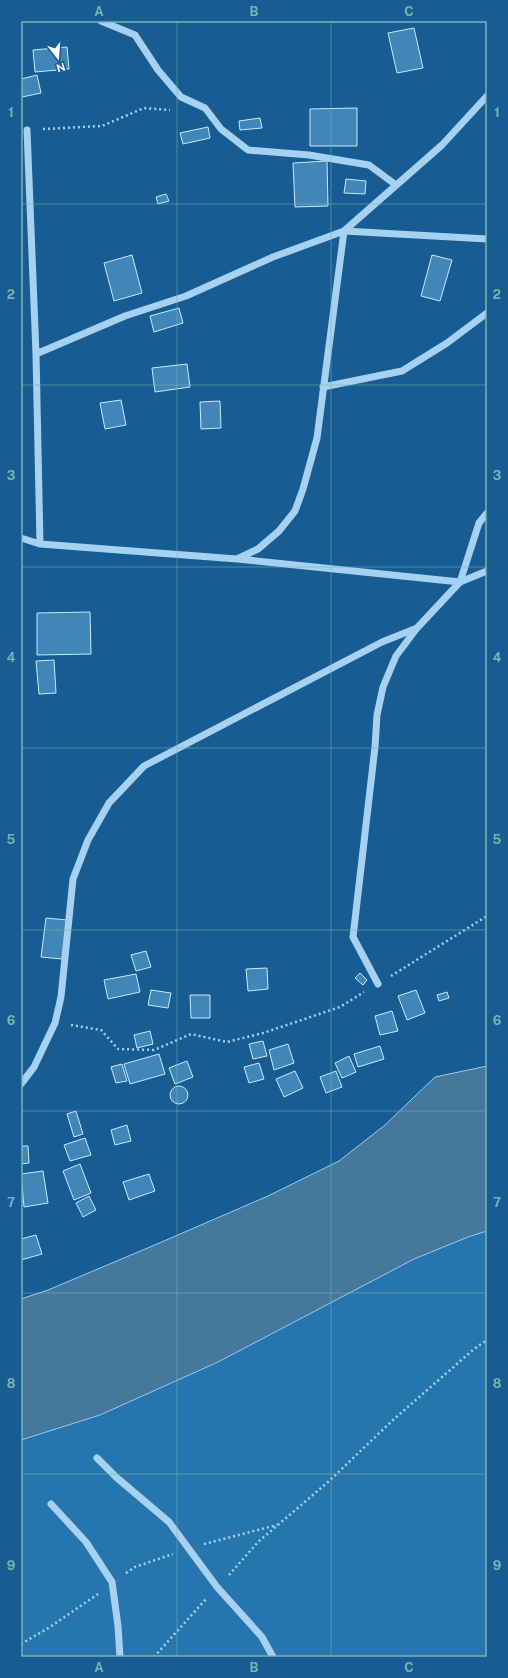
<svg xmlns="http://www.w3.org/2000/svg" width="508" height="1678" font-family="'Public Sans',sans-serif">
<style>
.green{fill:#2775ae}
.water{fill:#46779d;stroke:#98cdf2}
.building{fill:#4086b9;stroke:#cde8fb}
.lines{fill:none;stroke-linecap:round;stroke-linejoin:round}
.path{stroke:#a6d1f0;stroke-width:2.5;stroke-dasharray:2 3;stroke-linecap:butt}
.minor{stroke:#a6d1f0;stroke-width:7}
.grid{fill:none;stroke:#7bb4af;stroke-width:1;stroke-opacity:0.55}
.neatline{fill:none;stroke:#7bb4af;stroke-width:1.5}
.grid-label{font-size:13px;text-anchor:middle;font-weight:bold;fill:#7bb4af}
</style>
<rect width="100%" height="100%" fill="#175c92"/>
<!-- green -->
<path class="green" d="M487,1231v426h-466v-217l79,-25 118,-53 196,-103 54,-22z"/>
<!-- water -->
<path class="water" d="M487,1066v165l-19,6 -54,22 -196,103 -118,53 -79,25v-141l27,-9 109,-46 111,-48 71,-35 46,-36 50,-48z"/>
<!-- building -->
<path class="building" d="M414,28l9,40 -26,5 -9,-40z
M67,47l2,22 -34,3 -2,-22z
M37,75l4,18 -19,4 -1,-18z
M357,108v38h-47v-37z
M260,118l2,10 -22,2 -1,-9z
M208,127l2,11 -27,6 -3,-11z
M327,161l1,45 -33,1 -2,-44z
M346,179l20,2 -1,13 -21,-1z
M166,194l3,7 -11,3 -2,-7z
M132,255l10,38 -28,8 -10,-38z
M432,255l20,5 -12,41 -19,-5z
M179,308l4,15 -29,9 -4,-16z
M187,364l3,23 -35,5 -3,-24z
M121,400l5,25 -21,4 -5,-26z
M220,401l1,27 -20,1 -1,-27z
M90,612l1,42 -54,1v-42z
M54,660l2,33 -17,1 -3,-33z
M46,918l21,2 -5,39 -21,-2z
M146,951l5,16 -15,4 -5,-16z
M267,968l1,21 -20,2 -2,-22z
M360,973l7,7 -4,5 -8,-7z
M136,974l4,18 -32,7 -4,-19z
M151,990l20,3 -3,15 -20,-3z
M416,990l9,23 -18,7 -9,-24z
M447,992l2,6 -10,3 -2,-6z
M190,995h20v23h-19z
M392,1011l6,20 -18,4 -5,-19z
M150,1031l3,13 -16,4 -3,-13z
M263,1041l4,15 -14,3 -4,-15z
M288,1044l6,19 -20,7 -5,-20z
M380,1046l4,13 -26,8 -4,-13z
M159,1054l6,20 -35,10 -6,-20z
M349,1056l7,16 -14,6 -7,-15z
M187,1061l6,16 -18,7 -6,-16z
M259,1063l5,16 -15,4 -5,-16z
M122,1064l5,17 -11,2 -5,-16z
M295,1071l8,17 -19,9 -8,-18z
M336,1071l6,16 -16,6 -6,-16z
M170 1095a9 9 0 1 1 18 0a9 9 0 1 1-18 0Z
M76,1111l7,23 -9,3 -7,-23z
M127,1125l4,16 -16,4 -4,-15z
M85,1138l6,17 -21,6 -6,-16z
M21,1146h7l1,17 -8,1z
M80,1164l11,29 -17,7 -11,-29z
M43,1171l5,32 -24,4 -3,-33z
M149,1174l6,17 -26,9 -6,-18z
M89,1196l7,14 -13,7 -7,-14z
M36,1235l6,19 -21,6v-21z"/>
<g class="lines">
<!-- path -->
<path class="path" d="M43,129l59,-3 42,-18 26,2
M391,976l96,-60
M71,1025l30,5 17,19 36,1 37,-16 36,8 36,-9 77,-26 24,-15
M204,1544l73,-19
M126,1573l9,-6 38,-13
M229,1575l29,-33 70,-60 65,-62 81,-71 13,-9
M21,1644l29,-17 48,-33
M154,1657l52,-58"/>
<!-- minor -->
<path class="minor" d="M101,21l34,14 23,35 23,27 24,11 16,21 27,21 61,5 60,10 27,20
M27,130l9,224 4,190
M36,354l89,-38 61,-20 87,-39 71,-26 143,8
M323,387l79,-16 45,-28 40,-30
M21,538l19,6 197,15 21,-10 21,-18 16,-20 8,-22 14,-51 27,-207 98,-86 45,-49
M238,559l222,23 19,-59 8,-10
M378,984l-25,-47 22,-190 2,-32 6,-28 13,-31 21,-28 43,-46 27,-11
M21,1084l13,-17 21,-44 6,-26 12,-118 15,-39 21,-37 35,-37 238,-124 35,-14
M97,1458l19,19 53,45 48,65 45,50 11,20
M51,1504l35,38 26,40 6,44 2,31"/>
</g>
<!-- grid -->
<path class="grid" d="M177,21v1636M331,21v1636M21,204h466M21,385h466M21,567h466M21,748h466M21,930h466M21,1111h466M21,1293h466M21,1474h466"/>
<!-- border -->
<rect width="508" height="1678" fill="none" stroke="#175c92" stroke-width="44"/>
<!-- north arrow -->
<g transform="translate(58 58) rotate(163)" stroke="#175c92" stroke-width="3" paint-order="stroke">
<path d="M0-3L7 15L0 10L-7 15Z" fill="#ffffff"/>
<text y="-6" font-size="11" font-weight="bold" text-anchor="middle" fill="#ffffff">N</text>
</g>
<rect x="22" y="22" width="464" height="1634" class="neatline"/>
<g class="grid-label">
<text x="99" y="16">A</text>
<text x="254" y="16">B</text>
<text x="409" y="16">C</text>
<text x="11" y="117">1</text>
<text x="497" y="117">1</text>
<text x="11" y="299">2</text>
<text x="497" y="299">2</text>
<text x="11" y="480">3</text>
<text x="497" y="480">3</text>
<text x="11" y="662">4</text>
<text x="497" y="662">4</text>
<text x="11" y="844">5</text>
<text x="497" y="844">5</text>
<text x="11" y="1025">6</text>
<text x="497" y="1025">6</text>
<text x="11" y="1207">7</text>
<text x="497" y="1207">7</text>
<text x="11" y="1388">8</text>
<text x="497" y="1388">8</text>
<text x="11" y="1570">9</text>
<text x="497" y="1570">9</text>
<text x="99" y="1672">A</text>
<text x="254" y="1672">B</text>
<text x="409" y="1672">C</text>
</g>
</svg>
